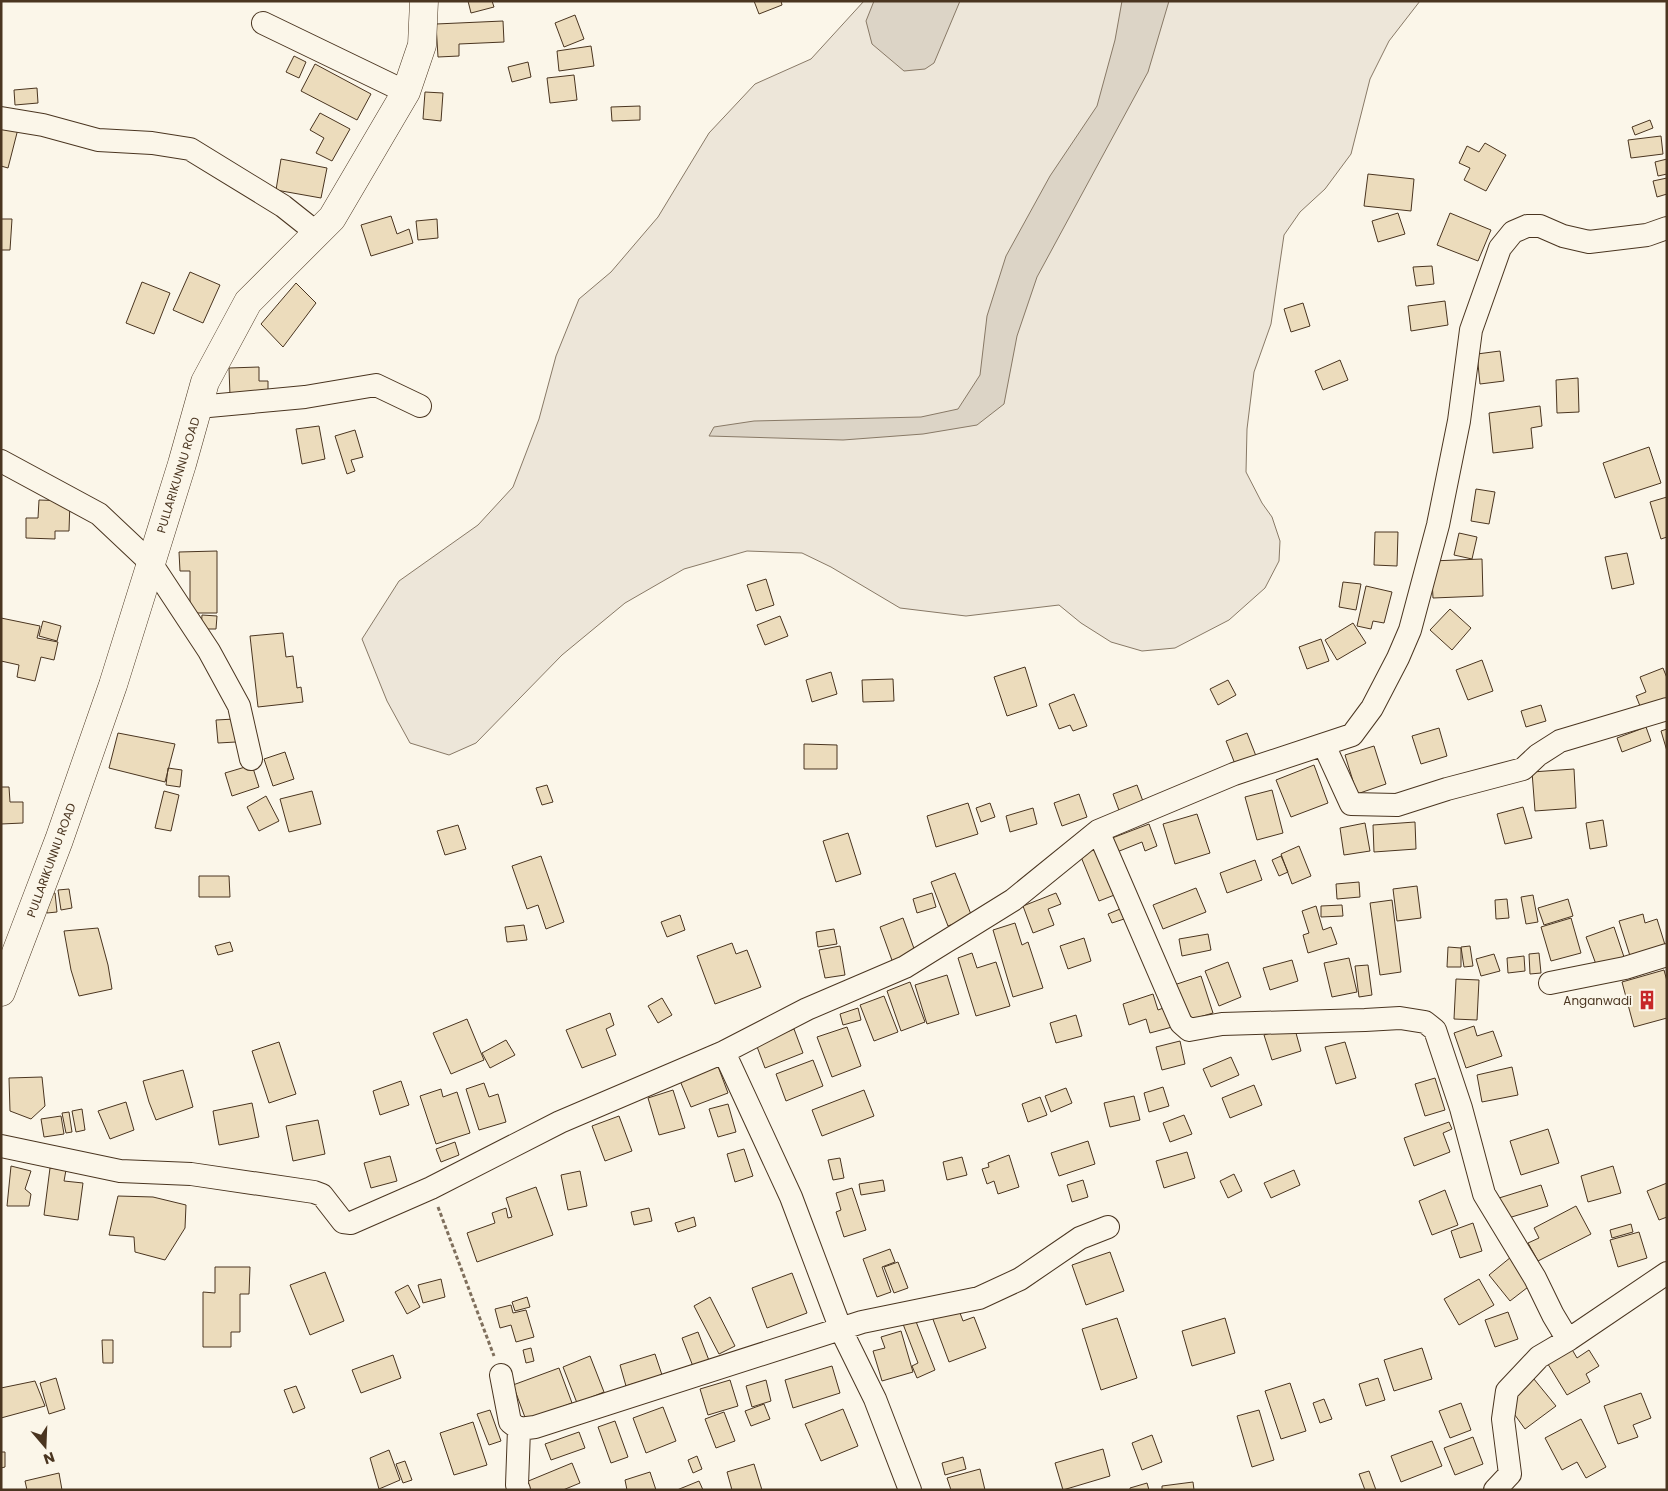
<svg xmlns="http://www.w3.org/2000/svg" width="1668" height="1491" font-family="Poppins,sans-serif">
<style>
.green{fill:#ede6d9;stroke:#887966}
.water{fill:#dcd4c6;stroke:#887966}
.building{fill:#ecdcbc;stroke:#4a3520}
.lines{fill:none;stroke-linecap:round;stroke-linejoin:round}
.minor-casing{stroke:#4a3520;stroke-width:24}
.major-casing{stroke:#4a3520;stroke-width:29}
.path{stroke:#7f6f5c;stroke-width:3;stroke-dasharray:4 2.5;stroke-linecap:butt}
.minor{stroke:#fbf6e9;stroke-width:22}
.major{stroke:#fbf6e9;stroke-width:28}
.labels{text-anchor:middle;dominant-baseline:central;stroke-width:4;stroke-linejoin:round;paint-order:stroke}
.street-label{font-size:12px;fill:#4a3520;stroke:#fbf6e9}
.poi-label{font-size:12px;fill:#4a3520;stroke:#fbf6e9;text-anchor:end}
</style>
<rect width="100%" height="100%" fill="#fbf6e9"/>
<!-- green -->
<path class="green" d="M864,1h556l-31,40 -19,38 -19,75 -26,35 -25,23 -16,23 -13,89 -17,48 -7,57 -1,43 16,31 10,14 8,24 -1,20 -14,27 -36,32 -54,28 -33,3 -31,-9 -30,-19 -22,-18 -93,11 -66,-8 -69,-41 -29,-14 -55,-2 -63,18 -59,34 -63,52 -86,88 -27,12 -39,-12 -23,-42 -25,-62 37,-58 79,-56 35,-38 26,-68 17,-63 23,-57 32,-27 47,-55 51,-84 46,-49 56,-25z"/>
<!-- water -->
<path class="water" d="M874,1h86l-26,62 -9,6 -21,2 -32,-27 -6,-23z
M1122,1h47l-21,71 -111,205 -20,59 -13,68 -27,21 -54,9 -80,6 -134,-4 5,-9 40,-6 167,-4 37,-8 22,-34 7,-59 19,-60 44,-80 47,-70 18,-66z"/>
<!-- building -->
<path class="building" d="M468,1h24l2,6 -23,6z
M754,1h27l1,4 -23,9z
M575,15l9,24 -20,8 -9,-24z
M503,21l1,21 -45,2v12l-21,1 -2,-33z
M591,46l3,20 -35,5 -2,-20z
M294,56l12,6 -7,16 -13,-6z
M528,62l3,15 -19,5 -4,-15z
M315,64l56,30 -14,26 -56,-29z
M574,75l3,25 -27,3 -3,-25z
M37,88l1,15 -23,2 -1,-15z
M425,92l18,1 -2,28 -18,-2z
M640,106v14l-28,1 -1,-14z
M320,113l30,16 -18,32 -16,-8 8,-15 -14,-8z
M1650,120l3,8 -18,7 -3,-8z
M1,121l18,4 -11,43 -7,-2z
M1661,136l2,18 -32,4 -3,-18z
M1485,143l21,12 -20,36 -22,-11 6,-12 -11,-5 8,-17 12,6z
M281,159l46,9 -6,30 -45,-8z
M1667,159v15l-9,2 -3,-14z
M1368,174l46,5 -3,32 -47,-5z
M1667,178v16l-10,3 -4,-16z
M1398,213l7,21 -27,8 -6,-21z
M1450,213l41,17 -13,31 -41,-16z
M391,216l6,18 12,-5 4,14 -42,13 -10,-31z
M1,219h11l-2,31h-9z
M437,219l1,19 -20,2 -2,-19z
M1432,266l2,18 -18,2 -3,-19z
M190,272l30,13 -17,38 -30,-13z
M142,282l28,11 -16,41 -28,-11z
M296,283l20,20 -33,44 -22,-23z
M1445,301l3,24 -37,6 -3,-25z
M1303,303l7,23 -19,6 -7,-23z
M1500,351l4,30 -24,3 -3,-30z
M1340,360l8,20 -25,10 -8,-19z
M259,367v14h9v14l-38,1 -1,-28z
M1578,378l1,34 -22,1 -1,-33z
M1540,406l2,20 -11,2 2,20 -40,5 -4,-40z
M319,426l6,33 -23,5 -6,-35z
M355,430l8,27 -12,3 4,11 -8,3 -12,-38z
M1649,447l12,36 -46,15 -12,-35z
M1476,489l19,3 -6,32 -18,-3z
M1667,497v40l-6,2 -11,-37z
M39,500l31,1 -1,30h-14v8l-29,-1v-20h12z
M1375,532h23l-1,34 -23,-1z
M1459,533l18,4 -5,22 -18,-4z
M217,551v62h-27v-42h-10l-1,-19z
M1627,553l7,31 -22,5 -7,-32z
M1482,559l1,37 -50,2 -2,-37z
M766,579l8,26 -18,6 -9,-26z
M1343,582l18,2 -5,26 -17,-3z
M1366,586l26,6 -8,31 -11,-2 -2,8 -14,-3z
M1450,609l21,19 -19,22 -22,-20z
M202,615l15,1 -1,13h-15z
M780,616l8,20 -23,9 -8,-20z
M1,618l39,8 -3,12 21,4 -4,18 -13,-3 -6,24 -18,-4 2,-12 -18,-4z
M43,621l18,5 -4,15 -18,-5z
M1353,623l13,20 -29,17 -12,-20z
M283,633l3,24 7,-1 4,32 4,-1 2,15 -45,5 -8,-71z
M1321,639l8,22 -22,8 -8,-22z
M1482,660l11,31 -25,9 -12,-30z
M1025,667l12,39 -30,10 -13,-39z
M1663,668l4,10v29l-23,9 -8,-20 10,-4 -6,-15z
M831,672l6,22 -25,8 -6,-22z
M893,679l1,22 -31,1 -1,-22z
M1228,680l8,15 -18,10 -8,-16z
M1074,694l13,32 -14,5 -3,-6 -11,4 -10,-25z
M1541,705l5,16 -20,6 -5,-16z
M235,719l1,23 -18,1 -2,-23z
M1646,727l5,14 -29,11 -5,-14z
M1439,728l8,28 -26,8 -9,-28z
M1667,729v22l-6,-20z
M118,733l57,11 -10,38 -56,-14z
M1247,733l9,23 -21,8 -9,-23z
M804,744l33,1v24h-33z
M1374,746l12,38 -29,10 -12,-39z
M285,752l9,27 -21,7 -9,-27z
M252,765l7,22 -27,9 -7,-23z
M1314,765l14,38 -37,14 -15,-37z
M168,768l14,2 -2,17 -14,-2z
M1574,769l2,39 -41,3 -3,-39z
M547,785l6,17 -11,3 -6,-17z
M1137,785l7,19 -24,9 -7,-19z
M1,787h8l1,15h13v21l-22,1z
M1272,790l11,43 -26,7 -12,-43z
M164,791l15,4 -8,36 -16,-3z
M312,791l9,33 -32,8 -9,-33z
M1079,794l8,23 -25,9 -8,-23z
M266,796l13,25 -20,10 -12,-24z
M968,803l10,31 -42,13 -9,-31z
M990,803l5,14 -14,5 -5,-14z
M1523,807l9,31 -27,6 -8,-30z
M1033,808l4,16 -27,8 -4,-16z
M1197,814l13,39 -35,11 -12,-40z
M1603,820l4,26 -17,3 -4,-26z
M1415,822l1,27 -42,3 -1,-27z
M1365,823l5,28 -26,4 -4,-27z
M1149,824l8,22 -12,5 -3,-9 -30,12 -5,-14z
M458,825l8,24 -21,6 -8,-24z
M848,833l13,41 -25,8 -13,-41z
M1098,845l19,49 -18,7 -20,-49z
M1299,846l12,30 -19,8 -11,-30z
M541,856l23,66 -18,7 -8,-24 -11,4 -15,-43z
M1281,856l7,16 -9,4 -7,-16z
M1255,860l7,20 -35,13 -7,-20z
M955,873l17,44 -24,9 -17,-44z
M199,876h30l1,21h-31z
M1359,882l1,15 -23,2 -1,-15z
M1417,886l4,32 -24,3 -4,-32z
M1196,888l10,24 -43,17 -10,-24z
M69,889l3,19 -11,2 -3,-20z
M55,893l2,19 -10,1 -3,-19z
M932,893l4,14 -19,6 -4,-14z
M1056,893l5,11 -13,5 6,16 -21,8 -10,-27z
M1533,895l5,27 -12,2 -5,-27z
M1507,899l2,19 -13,1 -1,-19z
M1568,899l5,17 -29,9 -6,-17z
M1392,900l9,72 -21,3 -10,-72z
M1342,905l1,11 -22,1v-11z
M1316,906l7,24 8,-3 6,17 -29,9 -5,-18 6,-2 -7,-22z
M1120,909l4,10 -12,4 -4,-9z
M1643,914l2,9 12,-4 9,29 -35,11 -12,-38z
M680,915l5,15 -18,7 -6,-15z
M903,918l13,36 -23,9 -13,-36z
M1571,918l10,35 -30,8 -10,-34z
M1015,923l7,22 6,-3 15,46 -30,9 -20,-67z
M524,925l3,15 -20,2 -2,-15z
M1614,927l10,30 -27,10 -11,-30z
M98,928l10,37 4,24 -33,7 -8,-26 -7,-39z
M834,929l3,15 -19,3 -2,-15z
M1208,934l3,16 -29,6 -3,-17z
M1084,938l7,23 -23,8 -8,-23z
M230,942l3,9 -15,4 -3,-9z
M732,943l4,11 11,-4 14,37 -46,17 -18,-48z
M840,946l5,29 -20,3 -6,-28z
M1470,946l3,20 -9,1 -3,-20z
M1448,947l13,1v19h-14z
M972,953l5,15 19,-6 14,44 -34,10 -18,-58z
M1539,953l2,20 -11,1 -1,-20z
M1494,954l6,17 -19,5 -5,-17z
M1524,956l1,15 -17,2 -1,-15z
M1349,958l8,34 -25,5 -8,-34z
M1292,960l6,21 -28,9 -7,-22z
M1228,962l13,35 -22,9 -14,-35z
M1368,965l4,30 -13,2 -4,-31z
M1664,970l3,11v37l-33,9 -12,-45z
M947,975l12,39 -32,10 -12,-39z
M1201,976l12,37 -27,8 -12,-36z
M1456,979l23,1 -2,40 -23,-1z
M910,982l15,40 -24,9 -14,-40z
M1153,994l5,16 8,-3 6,20 -22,6 -4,-14 -17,6 -6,-21z
M884,996l14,36 -24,9 -14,-36z
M662,998l10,17 -14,8 -10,-17z
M858,1008l3,12 -18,5 -3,-11z
M610,1013l4,12 -8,4 10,26 -34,13 -16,-38z
M1076,1015l6,21 -26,7 -6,-20z
M467,1019l17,41 -33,14 -18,-41z
M1294,1026l7,25 -29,9 -8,-25z
M1474,1026l3,10 16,-5 9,25 -36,12 -12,-35z
M847,1027l14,39 -29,11 -15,-40z
M794,1029l9,24 -38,15 -9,-24z
M506,1040l9,15 -25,13 -8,-15z
M1180,1041l5,23 -23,6 -6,-23z
M279,1042l17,52 -27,9 -17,-52z
M1345,1042l11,36 -20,6 -11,-37z
M1231,1057l8,18 -28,12 -8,-18z
M813,1060l10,26 -37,15 -10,-27z
M716,1061l12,32 -37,14 -13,-31z
M1512,1067l6,28 -36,7 -5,-27z
M183,1070l10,37 -37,13 -7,-18 -6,-21z
M42,1077l3,29 -14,13 -21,-8 -1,-33z
M1435,1078l10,32 -20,6 -10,-32z
M401,1081l8,24 -29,10 -7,-24z
M484,1083l5,14 9,-3 8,28 -27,8 -13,-41z
M1254,1085l8,20 -32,13 -8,-20z
M1163,1087l6,19 -20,6 -5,-19z
M1066,1088l6,15 -21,9 -6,-16z
M441,1089l2,8 14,-5 13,41 -34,11 -16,-48z
M673,1090l12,38 -26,7 -11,-37z
M864,1090l10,26 -52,20 -10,-26z
M1134,1096l6,24 -30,7 -6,-24z
M1040,1097l7,18 -19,7 -6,-18z
M126,1102l8,28 -24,9 -12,-28z
M252,1103l7,34 -40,8 -6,-34z
M728,1104l8,28 -18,5 -9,-28z
M82,1109l3,21 -9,2 -4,-21z
M69,1112l3,20 -6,1 -4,-20z
M1184,1115l8,19 -22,8 -7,-19z
M61,1116l3,18 -20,3 -3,-18z
M619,1116l13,35 -27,10 -13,-35z
M318,1120l7,34 -32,7 -7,-35z
M1449,1122l3,7 -9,4 7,19 -36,14 -10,-28z
M1548,1129l11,34 -38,12 -11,-34z
M1088,1141l7,23 -36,12 -8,-23z
M455,1142l4,13 -18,7 -5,-13z
M744,1149l9,27 -18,6 -8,-28z
M1187,1152l8,26 -31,10 -8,-27z
M1009,1155l10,32 -21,7 -4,-13 -7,3 -5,-15 7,-2 -1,-4z
M390,1156l7,25 -26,7 -7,-25z
M962,1157l5,18 -20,5 -4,-18z
M840,1158l4,20 -11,2 -5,-20z
M11,1166l20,5 -6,18 6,5 -2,12h-22z
M1613,1166l8,27 -33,9 -7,-26z
M50,1168l16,2 -2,11 19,2 -5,37 -34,-5z
M1294,1170l6,15 -29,13 -7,-15z
M580,1171l7,35 -19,4 -7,-35z
M1234,1174l8,17 -14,7 -8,-17z
M883,1180l2,11 -24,4 -2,-11z
M1083,1180l5,17 -16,5 -5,-17z
M1667,1183v34l-8,3 -12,-29z
M1541,1185l7,21 -43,13 -6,-21z
M536,1187l17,48 -76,27 -10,-29 28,-10 -3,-10 14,-5 2,10 4,-1 -6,-19z
M852,1188l14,42 -22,7 -8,-25 5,-2 -5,-17z
M1445,1190l13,35 -26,10 -13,-34z
M118,1196l35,1 33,8 -1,23 -20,32 -30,-8 -1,-15 -25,-2z
M1576,1206l15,28 -53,27 -10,-18 11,-5 -5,-10z
M649,1208l3,13 -18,4 -3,-13z
M694,1217l2,9 -18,6 -3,-9z
M1473,1223l9,28 -22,7 -9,-27z
M1631,1224l2,8 -21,6 -2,-8z
M1639,1232l8,26 -29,9 -8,-27z
M890,1249l5,13 -13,5 9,25 -14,5 -14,-38z
M1110,1252l14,39 -38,14 -14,-40z
M1511,1257l21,27 -22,17 -21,-26z
M898,1262l10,26 -14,5 -10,-26z
M215,1267h35l-1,27h-9v38h-9v15h-28v-55l12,1z
M325,1272l19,49 -34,14 -20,-50z
M792,1273l15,40 -40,15 -15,-40z
M441,1279l4,18 -22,6 -5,-18z
M1479,1279l15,26 -35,20 -15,-26z
M408,1285l12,22 -13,7 -12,-22z
M527,1297l3,10 -15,4 -3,-9z
M710,1297l25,49 -16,8 -25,-48z
M511,1305l2,8 13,-3 8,27 -18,5 -5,-17 -11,3 -5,-19z
M957,1305l6,16 11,-4 12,31 -37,14 -18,-48z
M1508,1312l10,27 -23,8 -10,-27z
M1117,1318l20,60 -36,12 -19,-61z
M1225,1318l10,35 -43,13 -10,-35z
M915,1319l20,51 -18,8 -5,-12 6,-3 -15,-39z
M901,1331l12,41 -31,9 -9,-30 12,-3 -4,-11z
M698,1332l12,31 -16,6 -12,-31z
M102,1340h11v23h-10z
M1570,1346l7,12 12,-8 10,16 -13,8 4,8 -23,13 -21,-34z
M531,1348l3,13 -8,2 -3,-13z
M1422,1348l10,31 -38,12 -10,-31z
M655,1354l7,21 -36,11 -6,-21z
M393,1355l8,23 -40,15 -9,-23z
M590,1356l14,36 -27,11 -14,-36z
M832,1366l8,27 -47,15 -8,-28z
M559,1368l13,35 -46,17 -13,-35z
M1529,1373l27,33 -31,23 -13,-18 2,-18z
M56,1378l9,31 -16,5 -9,-31z
M1378,1378l7,22 -19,6 -7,-22z
M730,1380l8,26 -30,9 -8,-26z
M766,1380l5,21 -19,6 -6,-21z
M35,1381l10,25 -44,12v-30z
M1290,1383l16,48 -25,8 -16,-48z
M296,1386l9,22 -12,5 -9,-23z
M1641,1393l10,25 -18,7 5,12 -20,7 -14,-38z
M1324,1399l8,20 -12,4 -7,-20z
M1461,1403l10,27 -21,8 -11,-27z
M764,1404l6,15 -19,7 -6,-15z
M663,1407l13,34 -30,12 -13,-35z
M843,1409l15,37 -37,15 -16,-37z
M490,1410l11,31 -12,4 -12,-31z
M1259,1410l15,50 -22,7 -15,-51z
M724,1412l11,29 -19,7 -11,-29z
M1581,1419l25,48 -20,11 -9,-16 -15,8 -17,-32z
M615,1421l13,36 -17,6 -13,-36z
M473,1422l14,43 -33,10 -14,-42z
M579,1432l6,16 -34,12 -6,-16z
M1152,1435l10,27 -20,8 -10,-27z
M1473,1437l10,27 -28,11 -11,-27z
M1432,1441l10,25 -41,16 -10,-26z
M1103,1449l7,27 -47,14 -8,-27z
M389,1450l11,30 -21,9 -9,-31z
M1,1452h4v15l-4,1z
M697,1456l5,13 -9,4 -5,-13z
M963,1457l3,12 -21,6 -3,-12z
M405,1461l7,19 -9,3 -7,-19z
M572,1463l8,20 -17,7h-34l-3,-8z
M754,1464l8,26h-30l-5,-18z
M980,1469l5,21h-34l-4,-12z
M1369,1471l7,19h-11l-6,-16z
M650,1472l6,18h-29l-2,-10z
M59,1473l3,17h-35l-2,-9z
M699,1481l4,9h-26z
M1193,1482l1,8h-32v-4z
M1147,1483l2,7h-19v-2z"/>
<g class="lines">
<defs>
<path id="minor" d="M263,23l143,69
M1,118l42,7 55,15 54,3 38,6 93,57 34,27
M198,407l107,-10 71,-12 44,21
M1,461l98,53 52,49 58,88 30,55 12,53
M1324,745l27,59 46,1 50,-16 76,-20 15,-14 22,-14 107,-32
M1098,831l83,192 8,7 33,-6 143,-4 35,-2 25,4 10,8 26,78 23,86 51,84 18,37 15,25
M1550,983l75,-15 42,-13
M724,1052l67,145 50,133 34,69 35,91
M1,1146l119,25 71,3 123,18 8,3 21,27 8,1 80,-35 129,-66 164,-70 83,-43 98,-42 108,-67 85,-69 136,-57 118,-39 20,-27 26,-50 12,-28 28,-105 21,-104 12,-91 29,-82 13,-16 14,-6h13l23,10 26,6 58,-7 20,-7
M501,1375l9,47 9,7 16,-2 327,-105 117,-24 41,-19 60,-41 28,-11
M519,1490l-2,-5 2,-56
M1495,1490l15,-16 -7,-55 4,-28 32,-34 29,-17 99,-67"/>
<path id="major" d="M1,992l58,-152 54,-155 69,-221 23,-82 43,-80 84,-84 74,-126 16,-47 2,-44"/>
</defs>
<!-- minor casing -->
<use href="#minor" class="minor-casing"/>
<!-- major casing -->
<use href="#major" class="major-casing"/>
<!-- path -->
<path class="path" d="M438,1207l56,149"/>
<!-- minor -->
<use href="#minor" class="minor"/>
<!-- major -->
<use href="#major" class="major"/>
</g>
<!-- icons -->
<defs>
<symbol id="building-bare" viewBox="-9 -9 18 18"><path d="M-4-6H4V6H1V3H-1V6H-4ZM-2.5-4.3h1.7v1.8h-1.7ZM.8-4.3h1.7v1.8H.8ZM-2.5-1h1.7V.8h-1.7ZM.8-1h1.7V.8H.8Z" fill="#c62828" stroke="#fbf6e9" stroke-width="2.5" paint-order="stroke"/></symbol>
</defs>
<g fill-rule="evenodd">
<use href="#building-bare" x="1633" y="986" width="28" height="28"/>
</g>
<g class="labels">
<!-- street labels -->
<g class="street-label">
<text transform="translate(178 475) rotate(-73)">PULLARIKUNNU ROAD</text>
<text transform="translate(51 860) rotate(-70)">PULLARIKUNNU ROAD</text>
</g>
<!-- poi labels -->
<g class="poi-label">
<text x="1632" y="1000">Anganwadi</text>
</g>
</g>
<!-- border -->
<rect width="1668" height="1491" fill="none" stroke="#4a3520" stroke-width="5"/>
<!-- north arrow -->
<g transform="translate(45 1446) rotate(161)" stroke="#fbf6e9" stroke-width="4" paint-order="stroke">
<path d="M0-4L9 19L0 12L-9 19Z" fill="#4a3520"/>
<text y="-8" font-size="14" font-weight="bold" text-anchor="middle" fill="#4a3520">N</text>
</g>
</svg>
